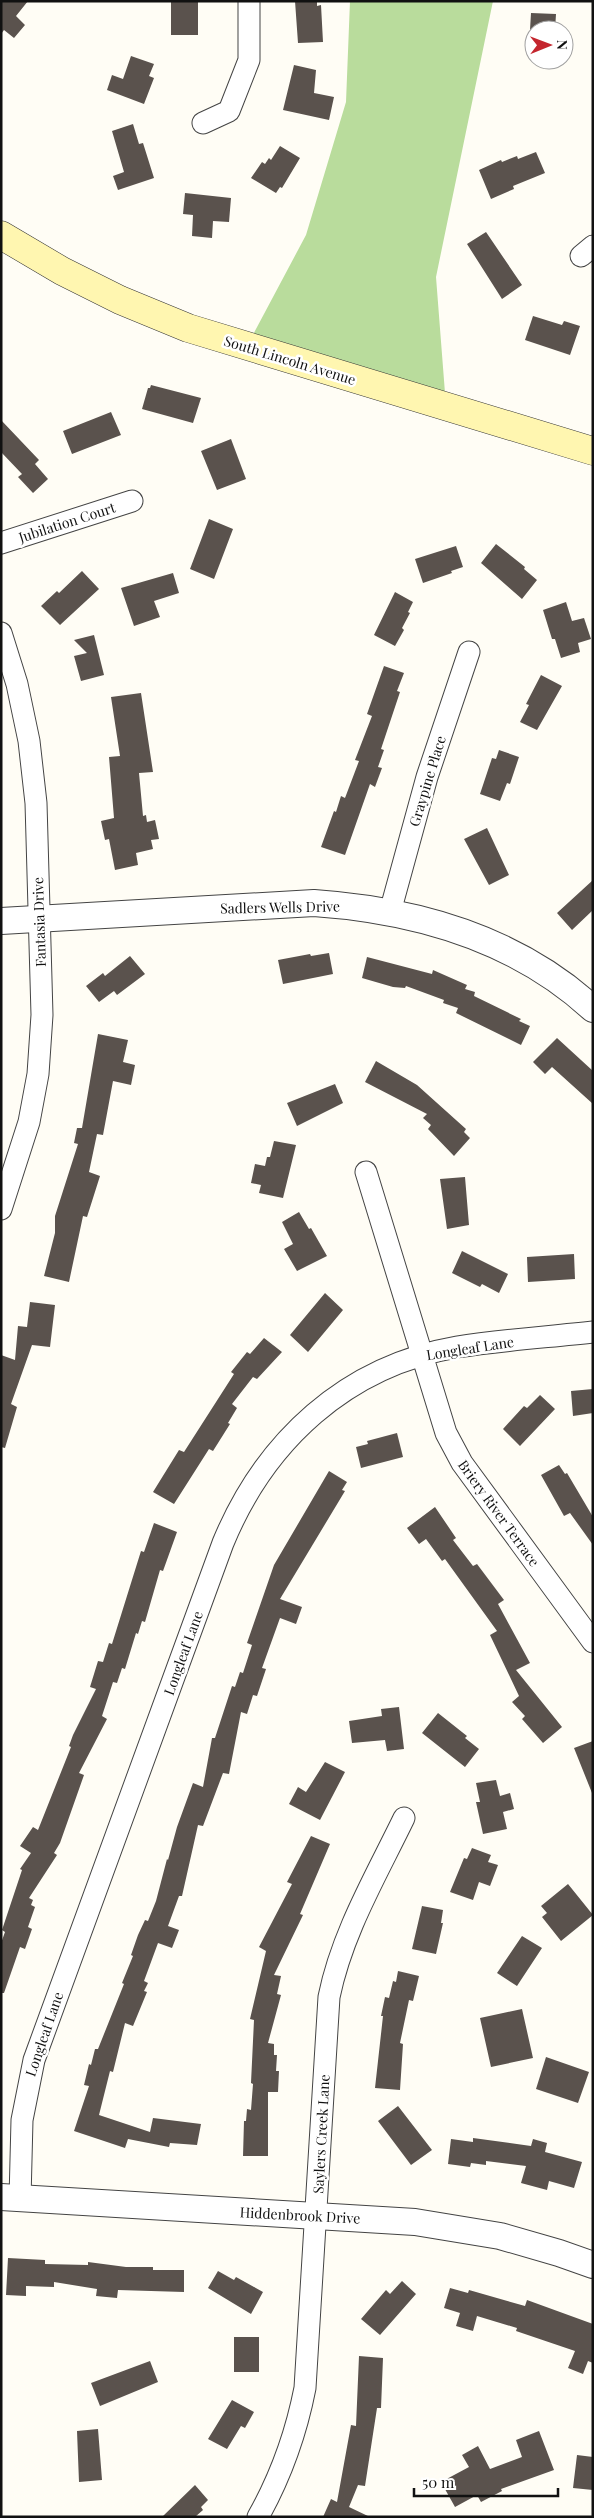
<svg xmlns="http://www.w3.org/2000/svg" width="594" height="2518" font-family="'Playfair Display',serif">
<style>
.forest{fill:#b9dc9c}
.building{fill:#5a524d}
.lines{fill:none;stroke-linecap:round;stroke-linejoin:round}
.minor-casing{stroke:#444;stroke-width:23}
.tertiary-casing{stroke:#444;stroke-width:28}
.secondary-casing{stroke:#333;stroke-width:29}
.minor{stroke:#fff;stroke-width:21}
.tertiary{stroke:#fff;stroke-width:26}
.secondary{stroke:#fff6b0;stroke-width:28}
.labels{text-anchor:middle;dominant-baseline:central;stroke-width:5;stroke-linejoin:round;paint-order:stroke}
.street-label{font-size:14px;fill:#111;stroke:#fff}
</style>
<rect width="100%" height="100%" fill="#fffdf5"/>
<!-- forest -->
<path class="forest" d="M350,1h143l-57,276 10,129 -199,-60 59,-111 40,-133z"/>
<!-- building -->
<path class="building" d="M1,1h27l-12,15 9,9 -11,13 -10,-8 -3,4z
M171,1h27v34h-27z
M295,1h22v5l4,-1 2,37 -25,1z
M531,13l25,1 -1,16h-25z
M131,56l23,8 -5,12 5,2 -10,26 -37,-14 5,-15 11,4z
M294,65l22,5 -2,23 20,4 -5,23 -46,-10z
M133,124l6,20 4,-1 11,35 -36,12 -5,-14 11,-4 -12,-41z
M280,146l20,12 -18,30 -2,-1 -4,6 -25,-15 11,-16 3,2 4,-6 2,2z
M536,152l9,21 -32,13 1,3 -23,10 -12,-29 22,-10 1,2 15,-6 1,3z
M185,193l46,5 -2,24 -16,-1 -1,17 -20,-2 1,-21 -10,-1z
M486,232l36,53 -20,14 -35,-55z
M533,316l29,9 2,-4 16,5 -10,29 -45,-15z
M151,385l50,13 -8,25 -51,-14 6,-21h2z
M111,412l10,23 -49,19 -9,-23z
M1,420l38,40 -4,4 13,15 -15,14 -15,-16 4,-3 -21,-22z
M231,439l15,40 -29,11 -16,-39z
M209,519l24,10 -19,50 -24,-10z
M496,544l29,23 -1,2 13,11 -15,19 -41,-36z
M456,546l7,21 -12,4 1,2 -29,10 -8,-24z
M82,571l17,18 -39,36 -19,-19 16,-15 2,2z
M173,573l6,20 -25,8 6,16 -26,9 -13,-38z
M395,592l18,10 -5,10 2,1 -8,15 2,2 -9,16 -21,-11z
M566,602l6,19 12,-3 7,21 -13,4 2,9 -19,6 -6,-19h-3l-9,-29z
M94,635l10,40 -23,6 -7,-25 13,-3 -13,-13z
M384,666l20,7 -7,18 3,1 -19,57 3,1 -6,17 4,1 -7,19 -5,-3 -25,71 -24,-8 13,-36 2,1 5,-16 4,2 14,-37 -4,-1 17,-44 -5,-2z
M541,675l21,11 -25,44 -17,-8 9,-17 -3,-1z
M141,693l12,79 -14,1 4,43 3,-1 1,7 8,-2 4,19 -8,1 2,9 -17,4 2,12 -23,5 -6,-31 -4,1 -4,-19 13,-3 -5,-61 11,-1 -9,-59z
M499,750l20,7 -9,27 -3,-1 -7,18 -20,-7 12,-36 4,1z
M487,828l22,47 -20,10 -25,-46z
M593,880v30l-21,20 -15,-17z
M329,953l4,21 -50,10 -5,-24 32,-6 1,2z
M130,956l15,18 -28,21 -3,-4 -15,11 -13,-16 17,-13 2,3z
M367,957l65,17 1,-4 34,15 -2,4 10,3 -1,4 47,23 -2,2 11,5 -9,19 -65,-32 2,-5 -15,-5 1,-3 -38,-14 -1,2 -12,-1 -31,-9z
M98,1034l30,6 -5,22 12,3 -4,20 -18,-4 -10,54 -6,-1 -8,38 11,4 -13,41 -4,-1 -14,66 -25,-6 11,-43v-17l23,-72 -4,-1 3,-15h5z
M557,1038l36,33v33l-41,-37 -7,7 -12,-12z
M376,1061l41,24 49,44 -2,3 6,6 -16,18 -26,-27 3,-4 -8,-7 4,-4 -62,-32z
M335,1084l8,19 -46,23 -10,-23z
M274,1141l22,4 -13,53 -24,-5 2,-8 -10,-2 4,-19 10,2 2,-9h3z
M465,1177l4,48 -22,4 -7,-50z
M299,1212l10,17 2,-1 16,28 -30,15 -13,-22 9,-5 -11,-22z
M462,1251l46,23 -9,19 -17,-9 -2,3 -28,-14z
M574,1254l1,25 -47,3 -1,-25z
M325,1293l18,17 -35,42 -18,-17z
M30,1302l25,3 -5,42 -18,-2 -21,59 6,3 -12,41 -4,-1v-92l14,5 3,-34 9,1z
M264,1338l18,14 -25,27 -4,-2 -21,27 5,4 -9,15 2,1 -17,27 -4,-2 -35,55 -21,-12 26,-42 5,2 50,-78 -3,-2 16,-20 3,2z
M593,1389v24l-20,3 -2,-25z
M540,1395l15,14 -35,37 -17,-17 21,-23 3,2z
M397,1433l6,24 -42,11 -5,-21 12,-3 -1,-3z
M559,1465l6,9 2,-1 26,44v28l-23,-32 -6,3 -23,-41z
M329,1471l18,11 -5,8 3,1 -65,108 22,8 -6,17 -16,-6 -18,50 4,1 -9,27 -4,-1 -6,19 -6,-2 -12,62 -6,-1 -20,53 -5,-1 -16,71h-3l-11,30 11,4 -7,18 -14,-5 -14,38 4,2 -4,8 3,1 -14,34 -8,-3 -12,49 -3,-1 -11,44 51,17 3,-14 48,6 -4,21 -27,-2 -1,4 -41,-8 -3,9 -51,-17 15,-45 -5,-1 5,-21 2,1 4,-16h3l26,-65 -2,-1 11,-27 -2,-1 7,-20 7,-15 3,1 8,-20 11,-42 1,1 9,-33 16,-44 10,4 9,-49h3l17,-52 3,1 5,-15 3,1 9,-28 -5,-2 27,-78z
M435,1507l21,31 -3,2 20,26 4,-2 27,36 -6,4 32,59 -14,7 46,57 -19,16 -21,-24 3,-3 -13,-14 7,-6 -29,-61 7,-4 -52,-72 -3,2 -16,-22 -7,5 -12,-16z
M154,1523l23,9 -14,39 -3,-1 -15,52 -3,-1 -4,13 -2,-1 -11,36 -3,-1 -5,15 -4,-1 -11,34 5,3 -28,54 5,2 -24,68 -6,10 3,2 -28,43 4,2 -2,5 4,2 -7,20 4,2 -7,20 -5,-2 -16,46h-3v-50l4,-11 -3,-2 20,-60 -2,-1 11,-16 -11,-7 13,-19 5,3 33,-83 -2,-1 4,-11 23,-46 -6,-2 8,-26 5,1 6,-19 3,1 29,-93 3,1z
M399,1707l5,42 -17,2 -2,-11 -33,3 -3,-22 33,-5 -1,-7z
M438,1713l29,23 -2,2 14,11 -14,18 -43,-34z
M593,1741v51l-1,1 -18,-45z
M325,1762l20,10 -25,48 -31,-16 9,-17 8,5z
M496,1780l4,16 10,-3 4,16 -11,3 4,17 -24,5 -7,-32h4l-4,-19z
M311,1836l19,8 -30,70 3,1 -29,60 7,1 -4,18 4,1 -13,48 6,1v11h3l-1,16h3l-1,21h-10v64h-25l1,-35h2l1,-12 4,1 2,-26 -2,-1 3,-63 -4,-1 16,-68 -7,-4 33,-63 -5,-2z
M472,1848l19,7 -3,7 10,3 -8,21 -11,-4 -6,18 -23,-8 14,-34 3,1z
M568,1884l25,31 -32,26 -19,-24 5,-4 -6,-7z
M422,1906l21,4 -2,13h2l-7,31 -24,-5z
M522,1936l20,12 -25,38 -20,-13z
M398,1971l21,5 -6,25 -4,-1 -9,43 3,1 -3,46 -25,-2 8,-72h-2l4,-19 4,1 4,-17 3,1z
M522,2009l11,49 -42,9 -11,-49z
M546,2057l43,15 -11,31 -42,-14z
M398,2106l34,44 -21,15 -33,-44z
M473,2138l58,8 2,-7 14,4 -2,9 37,10 -8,26 -25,-7 -2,9 -26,-7 5,-17 -40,-5v4l-15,-2 -1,4 -22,-3 3,-25 22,3z
M8,2258l37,2v4l43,1v-3l38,5h27v3h31v22l-66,-2 -1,8 -21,-2 1,-7 -43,-7v5l-28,-1v10l-20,-1z
M218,2271l16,9 2,-3 27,15 -12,22 -43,-26z
M402,2281l14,13 -36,41 -19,-16 25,-29 4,4z
M450,2288l18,5 1,-3 56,16 2,-6 66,24v39l-5,-2 -5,13 -15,-6 7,-17 -59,-20 1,-3 -40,-12 -4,15 -17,-5 4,-13 -16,-5z
M234,2337h25v35h-25z
M359,2356l24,2 -2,50h-4l-12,78 -7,-1 -9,22 21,10h-47l8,-18 6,3 14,-77 5,1z
M150,2361l8,21 -58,24 -9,-23z
M232,2400l22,12 -9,16 -4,-2 -14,23 -19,-10z
M98,2429l4,51 -23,2 -2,-51z
M539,2431l15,39 -53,19 1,2 -21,11 -4,-7 -22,12 -14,-25 28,-15 -7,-12 16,-9 12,23 32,-12 -6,-17z
M577,2455l16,2v33l-20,-2z
M195,2485l13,15 -7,7 2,3 -8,7h-33z"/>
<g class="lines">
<defs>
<path id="minor" d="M203,123l26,-12 20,-51v-59
M581,256l12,-10
M1,543l131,-42
M1,633l16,51 12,57 7,62 6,212 -4,59 -9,48 -28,87
M390,912l37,-135 42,-125
M366,1172l80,261 16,30 131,179
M20,2199l2,-79 12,-60 189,-517c42,-102 123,-177 234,-196 45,-7 91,-10 136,-15
M258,2517c23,-41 38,-83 47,-129l24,-391c13,-64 47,-121 75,-179"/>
<path id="tertiary" d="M1,921l313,-18c101,7 203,36 279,106
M1,2197l414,25 85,14 59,17 34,12"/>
<path id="secondary" d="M1,235l61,36 58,29 68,28 405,123"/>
</defs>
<!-- minor casing -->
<use href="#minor" class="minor-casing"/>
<!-- tertiary casing -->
<use href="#tertiary" class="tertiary-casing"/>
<!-- secondary casing -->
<use href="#secondary" class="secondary-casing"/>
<!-- minor -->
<use href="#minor" class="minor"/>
<!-- tertiary -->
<use href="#tertiary" class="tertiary"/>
<!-- secondary -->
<use href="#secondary" class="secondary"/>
</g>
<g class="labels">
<!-- street labels -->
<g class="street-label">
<text transform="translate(290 360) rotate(17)">South Lincoln Avenue</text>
<text transform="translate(67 522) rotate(-18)">Jubilation Court</text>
<text transform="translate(427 781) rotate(-73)">Graypine Place</text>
<text transform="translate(280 907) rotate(-1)">Sadlers Wells Drive</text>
<text transform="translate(39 922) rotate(-92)">Fantasia Drive</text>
<text transform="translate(470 1348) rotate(-9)">Longleaf Lane</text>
<text transform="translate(499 1513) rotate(54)">Briery River Terrace</text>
<text transform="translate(183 1653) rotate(-70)">Longleaf Lane</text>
<text transform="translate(44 2034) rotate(-71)">Longleaf Lane</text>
<text transform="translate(321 2134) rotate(-87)">Saylers Creek Lane</text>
<text transform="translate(300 2215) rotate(3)">Hiddenbrook Drive</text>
</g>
</g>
<!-- border -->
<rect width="594" height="2518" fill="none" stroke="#111111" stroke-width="5"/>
<!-- north arrow -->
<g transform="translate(549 45) rotate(89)"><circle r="24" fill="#ffffff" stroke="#a0a0a0"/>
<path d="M0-4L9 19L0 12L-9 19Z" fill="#c4262e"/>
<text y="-8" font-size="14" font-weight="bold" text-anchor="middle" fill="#111111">N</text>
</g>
<!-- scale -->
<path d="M414 2488v8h144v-8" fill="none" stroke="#111111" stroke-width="2.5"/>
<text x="422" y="2488" font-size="15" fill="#111111" stroke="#ffffff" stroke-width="4" paint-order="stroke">50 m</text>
</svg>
